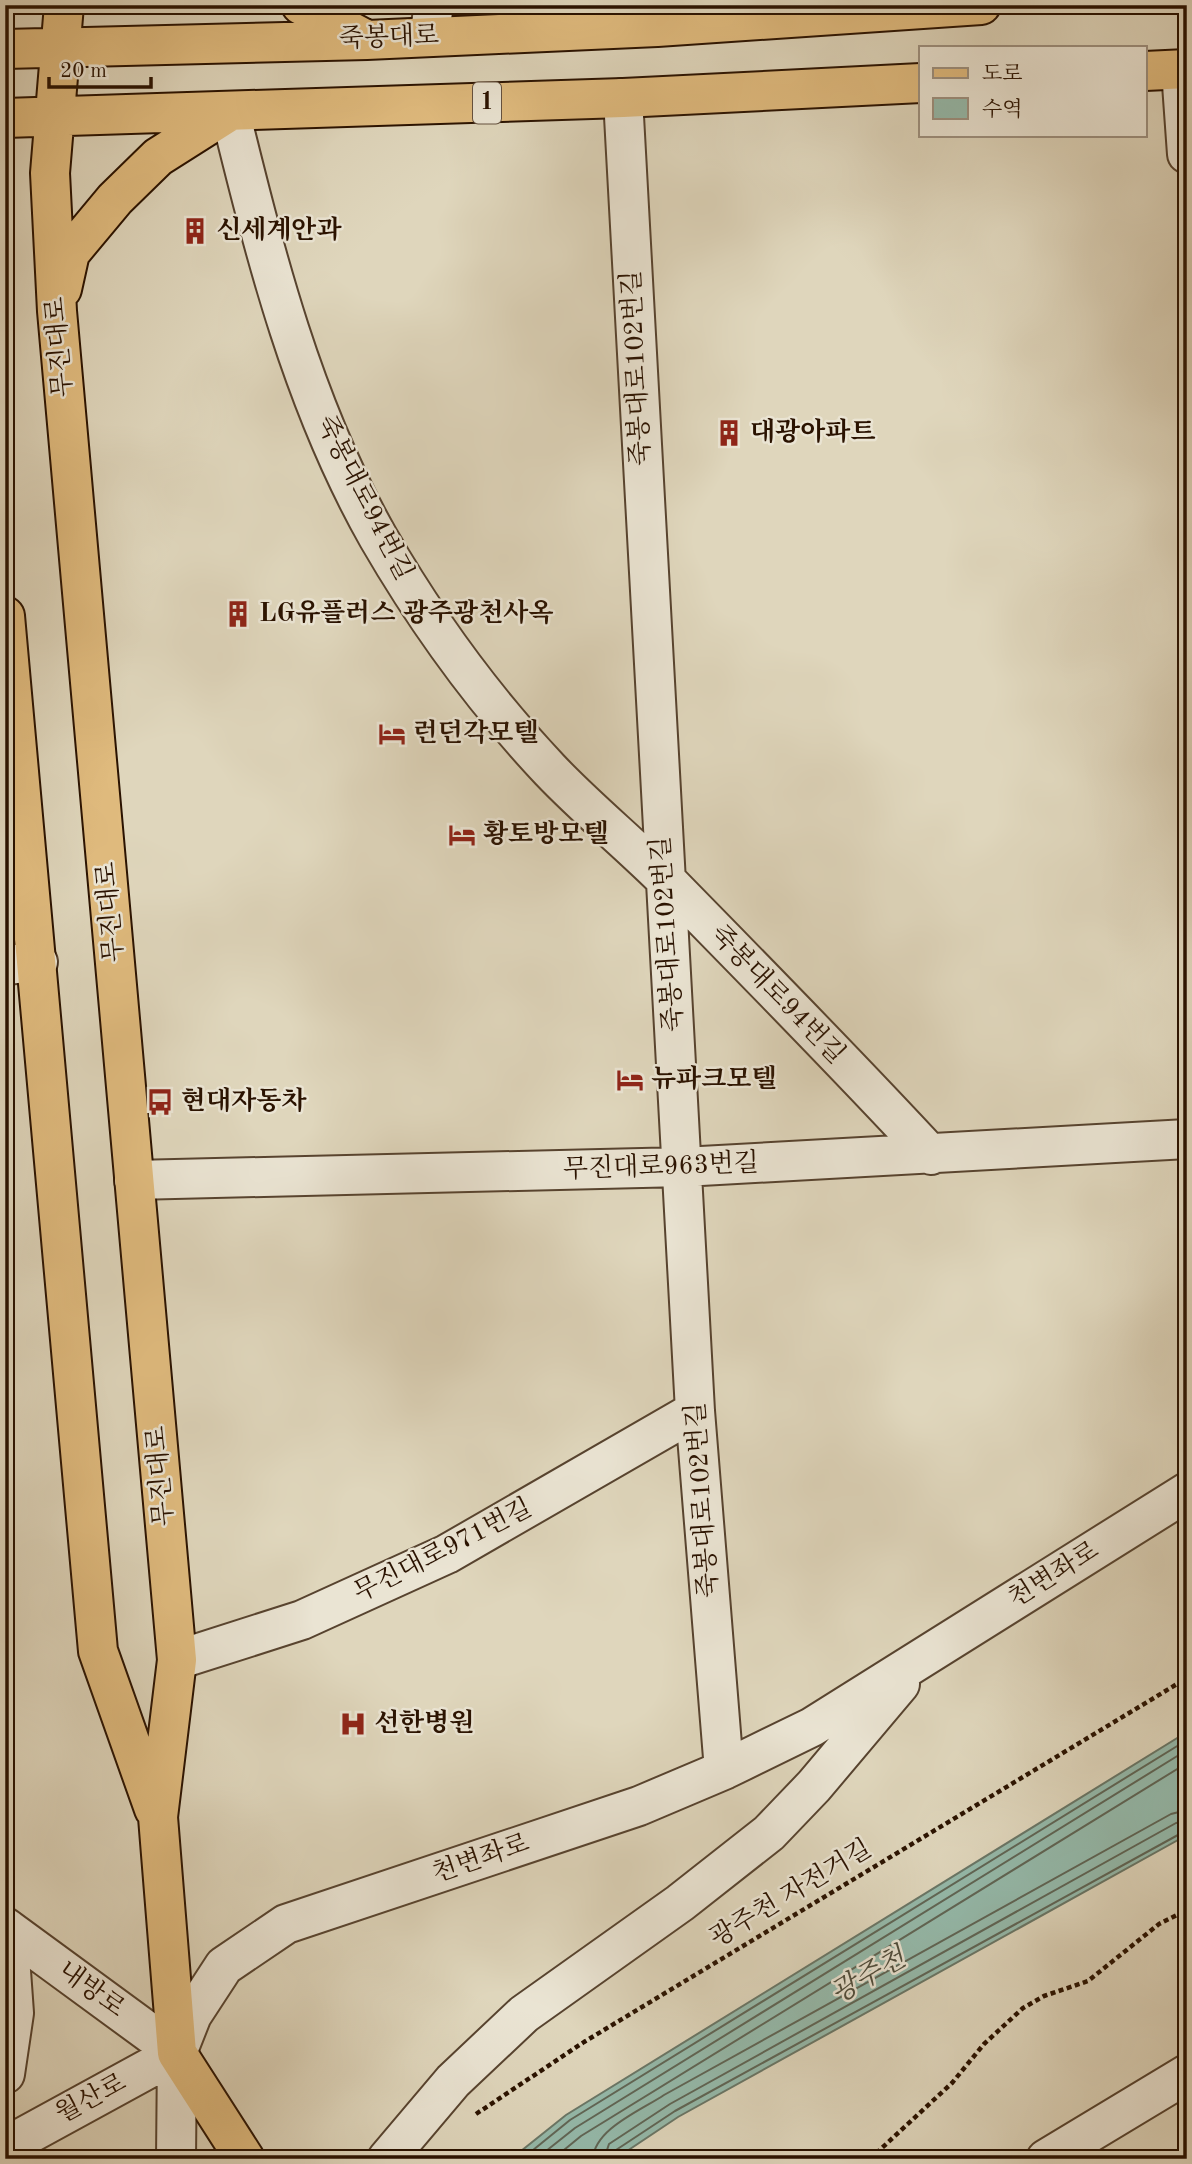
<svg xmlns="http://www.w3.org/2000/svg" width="1192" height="2164" font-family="'Old Standard TT','Noto Serif KR',serif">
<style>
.water{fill:#95baab;stroke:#6a7767;stroke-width:2}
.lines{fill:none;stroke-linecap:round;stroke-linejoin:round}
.shore{stroke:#606656;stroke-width:2}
.minor-casing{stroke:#57432f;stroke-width:42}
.major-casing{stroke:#2a1200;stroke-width:42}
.path{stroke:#2a1200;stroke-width:4.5;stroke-dasharray:5 3.5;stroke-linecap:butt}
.minor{stroke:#eae4d3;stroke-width:38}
.major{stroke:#e0bb7e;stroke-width:38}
.labels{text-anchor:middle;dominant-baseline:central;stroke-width:5;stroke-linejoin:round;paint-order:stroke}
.shield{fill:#eae4d3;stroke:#64513f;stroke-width:2}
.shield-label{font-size:24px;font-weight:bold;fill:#2a1200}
.street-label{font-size:26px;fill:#2a1200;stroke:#eae4d3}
.poi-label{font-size:26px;font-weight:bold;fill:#2a1200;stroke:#eae4d3;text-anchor:start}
.water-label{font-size:28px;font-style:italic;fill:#4f4d3c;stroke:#eae4d3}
</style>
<rect width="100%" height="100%" fill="#dfd6bc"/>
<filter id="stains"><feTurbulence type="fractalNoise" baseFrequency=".00286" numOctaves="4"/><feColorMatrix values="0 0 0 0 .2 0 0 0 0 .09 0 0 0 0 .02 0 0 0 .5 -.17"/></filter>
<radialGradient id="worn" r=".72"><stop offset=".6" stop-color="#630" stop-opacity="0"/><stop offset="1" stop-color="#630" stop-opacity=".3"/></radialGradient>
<!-- water -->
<path class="water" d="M1187,1732v103l-509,282 -63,42h-104l55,-44z"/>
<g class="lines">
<!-- shore -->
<path class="shore" d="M522,2159l48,-39 617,-380
M536,2159l39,-31 612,-378
M553,2159l28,-23 606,-373
M593,2159c1,-30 49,-49 71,-64l507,-281 16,-4
M604,2159l5,-15 61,-40 506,-281 11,-2
M612,2159l4,-9 59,-39 512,-281"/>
<defs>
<path id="minor" d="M429,37l5,-32
M1181,70l6,84
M623,98l72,1313 29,359
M230,112c36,146 73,293 148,425 48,83 106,163 172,233 37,39 79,73 117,111 89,91 178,181 264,274
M5,965l33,-3
M134,1180l549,-13 504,-28
M177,1660l125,-40 145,-66 248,-143
M5,1927l172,126
M5,2074l9,-61 -6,-84
M5,2147l172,-94
M176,2159l1,-106 15,-38 32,-49 62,-42 353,-118 85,-36 88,-43 375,-235
M387,2159l66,-78 71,-67 156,-111 89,-70 45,-47 86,-102
M1046,2159l141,-85"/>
<path id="major" d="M64,5l-14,168 7,138 120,1349 -19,157 19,236 68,106
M301,5l64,34
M5,49l362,-9 290,-13 324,-22
M1145,71l42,-2
M5,118l618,-20 298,-15
M62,289l8,-36 45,-54 43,-42 71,-45
M5,616l93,1035 56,158"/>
</defs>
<!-- minor casing -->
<use href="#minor" class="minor-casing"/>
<!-- major casing -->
<use href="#major" class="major-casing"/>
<!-- path -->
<path class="path" d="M476,2114l108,-72 603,-364
M870,2159l82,-76 32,-39 39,-36 21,-12 44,-15 71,-57 28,-14"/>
<!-- minor -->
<use href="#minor" class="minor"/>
<!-- major -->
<use href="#major" class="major"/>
</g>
<!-- icons -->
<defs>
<symbol id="building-bare" viewBox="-9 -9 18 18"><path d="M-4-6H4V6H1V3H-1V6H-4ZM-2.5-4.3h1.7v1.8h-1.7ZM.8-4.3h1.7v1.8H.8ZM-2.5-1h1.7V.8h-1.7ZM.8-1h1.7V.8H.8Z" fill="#8f2418" stroke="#eae4d3" stroke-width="2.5" paint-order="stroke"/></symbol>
<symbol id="hotel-bare" viewBox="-9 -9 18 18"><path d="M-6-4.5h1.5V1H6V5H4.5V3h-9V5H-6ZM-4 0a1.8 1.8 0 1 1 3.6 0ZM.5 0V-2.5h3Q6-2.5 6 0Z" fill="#8f2418" stroke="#eae4d3" stroke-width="2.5" paint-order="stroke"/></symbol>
<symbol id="bus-bare" viewBox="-9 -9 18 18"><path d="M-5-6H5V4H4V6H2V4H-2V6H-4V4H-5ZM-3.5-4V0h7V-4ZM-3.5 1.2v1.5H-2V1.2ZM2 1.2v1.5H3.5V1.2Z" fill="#8f2418" stroke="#eae4d3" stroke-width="2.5" paint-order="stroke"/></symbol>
<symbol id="hospital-bare" viewBox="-9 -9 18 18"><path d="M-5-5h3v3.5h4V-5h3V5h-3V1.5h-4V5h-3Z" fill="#8f2418" stroke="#eae4d3" stroke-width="2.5" paint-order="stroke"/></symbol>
</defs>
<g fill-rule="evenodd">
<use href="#building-bare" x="176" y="212" width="38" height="38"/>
<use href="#building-bare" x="710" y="414" width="38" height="38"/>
<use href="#building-bare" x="219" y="595" width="38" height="38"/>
<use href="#hotel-bare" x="373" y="715" width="38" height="38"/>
<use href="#hotel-bare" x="443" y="816" width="38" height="38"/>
<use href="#hotel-bare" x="611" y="1061" width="38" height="38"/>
<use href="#bus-bare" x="141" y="1083" width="38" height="38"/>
<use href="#hospital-bare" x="334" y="1705" width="38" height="38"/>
</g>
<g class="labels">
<!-- shield labels -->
<rect class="shield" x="473" y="82.5" width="28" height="41" rx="5"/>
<g class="shield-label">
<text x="487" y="103">1</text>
</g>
<!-- street labels -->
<g class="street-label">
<text transform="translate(389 38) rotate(-2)">죽봉대로</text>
<text transform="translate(60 347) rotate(-95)">무진대로</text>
<text transform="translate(637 368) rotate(-93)">죽봉대로102번길</text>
<text transform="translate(364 498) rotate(63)">죽봉대로94번길</text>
<text transform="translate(111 912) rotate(-95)">무진대로</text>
<text transform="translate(668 934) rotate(-94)">죽봉대로102번길</text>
<text transform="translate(777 995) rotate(46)">죽봉대로94번길</text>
<text transform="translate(661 1167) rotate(-2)">무진대로963번길</text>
<text transform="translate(161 1476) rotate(-95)">무진대로</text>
<text transform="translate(703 1500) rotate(-94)">죽봉대로102번길</text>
<text transform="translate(443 1551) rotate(-27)">무진대로971번길</text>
<text transform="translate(1054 1575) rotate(-32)">천변좌로</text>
<text transform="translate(481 1859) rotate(-19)">천변좌로</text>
<text transform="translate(791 1894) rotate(-31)">광주천 자전거길</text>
<text transform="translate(91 1990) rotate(36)">내방로</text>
<text transform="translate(91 2099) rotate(-28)">월산로</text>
</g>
<!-- poi labels -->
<g class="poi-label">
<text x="216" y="231">신세계안과</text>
<text x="750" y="433">대광아파트</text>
<text x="259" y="614">LG유플러스 광주광천사옥</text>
<text x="413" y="734">런던각모텔</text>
<text x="483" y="835">황토방모텔</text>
<text x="651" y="1080">뉴파크모텔</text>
<text x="181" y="1102">현대자동차</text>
<text x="374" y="1724">선한병원</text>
</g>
<!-- water labels -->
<g class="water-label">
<text transform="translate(869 1977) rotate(-30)">광주천</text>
</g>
</g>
<!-- margin -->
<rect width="1192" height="2164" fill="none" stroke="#dfd6bc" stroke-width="28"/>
<rect x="7" y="7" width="1178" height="2150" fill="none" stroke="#2a1200" stroke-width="3.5"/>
<rect x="14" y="14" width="1164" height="2136" fill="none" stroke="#2a1200" stroke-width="2"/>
<!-- legend -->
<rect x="919" y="46" width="228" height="91" fill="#eae4d3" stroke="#9d907f" stroke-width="2"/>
<rect x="933" y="68" width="35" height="10" fill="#e0bb7e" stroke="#9d907f" stroke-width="2"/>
<text x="982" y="80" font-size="21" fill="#2a1200">도로</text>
<rect x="933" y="98" width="35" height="21" fill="#95baab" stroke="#9d907f" stroke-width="2"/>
<text x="982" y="116" font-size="21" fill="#2a1200">수역</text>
<!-- scale -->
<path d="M49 77v10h102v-10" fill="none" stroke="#2a1200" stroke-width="3.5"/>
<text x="60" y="77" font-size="21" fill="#2a1200" stroke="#eae4d3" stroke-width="5" paint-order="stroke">20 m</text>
<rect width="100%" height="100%" filter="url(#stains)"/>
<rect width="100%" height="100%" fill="url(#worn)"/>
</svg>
